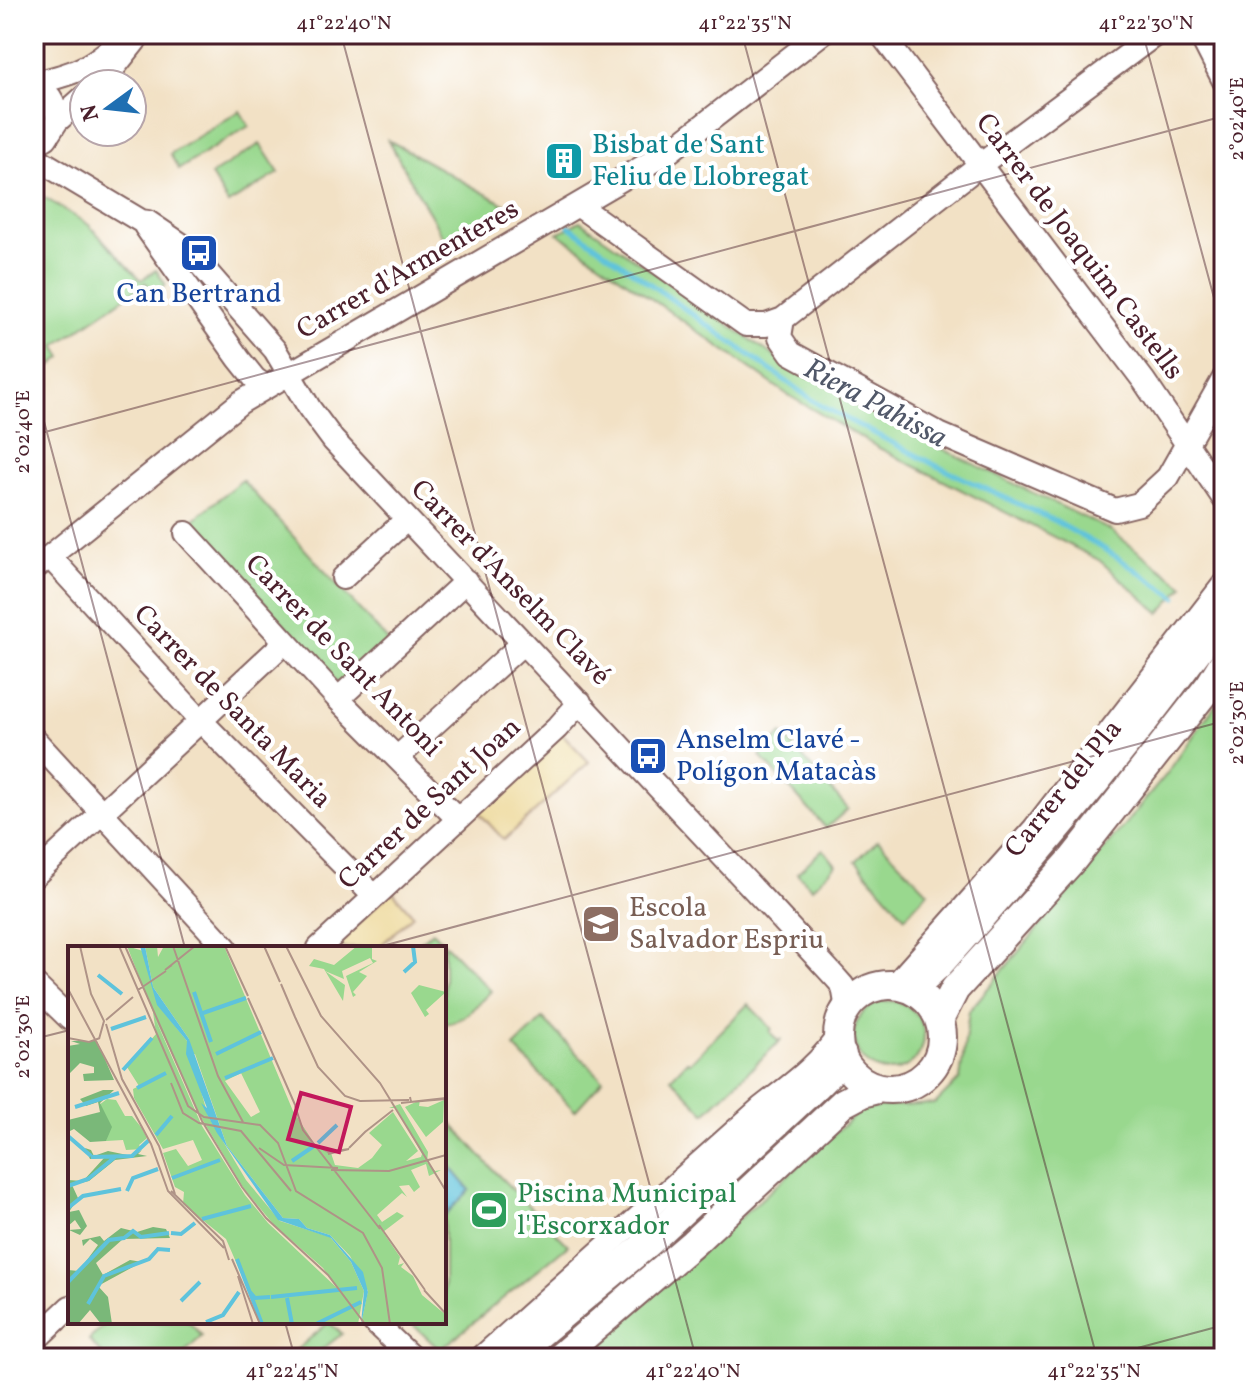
<svg xmlns="http://www.w3.org/2000/svg" width="1258" height="1392" font-family="Vollkorn,serif">
<style>
.green{fill:#99d88e;stroke:#727c5c;stroke-width:2}
.sand{fill:#eeda9e;stroke:#9c7c64;stroke-width:2}
.water{fill:#5ec3dc;stroke:#547184;stroke-width:2}
.lines{fill:none;stroke-linecap:round;stroke-linejoin:round}
.stream{stroke:#5ec3dc;stroke-width:5}
.minor-casing{stroke:#856361;stroke-width:26}
.major-casing{stroke:#856361;stroke-width:32}
.minor{stroke:#fff;stroke-width:22}
.major{stroke:#fff;stroke-width:28}
.ticks{fill:none;stroke:#4a1f2b;stroke-width:2;stroke-opacity:0.45}
.labels{text-anchor:middle;dominant-baseline:central;stroke-width:8;stroke-linejoin:round;paint-order:stroke}
.culture-label{font-size:28px;fill:#0d838f;stroke:#fff;text-anchor:start}
.street-label{font-size:28px;fill:#4a1f2b;stroke:#fff}
.transit-label{font-size:28px;fill:#164399;stroke:#fff}
.education-label{font-size:28px;fill:#785e54;stroke:#fff;text-anchor:start}
.leisure-label{font-size:28px;fill:#27864d;stroke:#fff;text-anchor:start}
.water-label{font-size:30px;font-style:italic;fill:#515869;stroke:#fff}
.inset-river{fill:none;stroke:#5ec3dc;stroke-width:4}
.inset-road{fill:none;stroke:#af9387;stroke-width:2}
.view{fill:#c2185b;fill-opacity:0.15;stroke:#c2185b;stroke-width:4}
.inset-edge{fill:none;stroke:#4a1f2b;stroke-width:4}
.neatline{fill:none;stroke:#4a1f2b;stroke-width:3}
.ticks-label{font-size:20px;text-anchor:middle;fill:#4a1f2b}
</style>
<rect width="100%" height="100%" fill="#fff"/>
<filter id="ink" filterUnits="userSpaceOnUse"><feTurbulence type="fractalNoise" baseFrequency=".0125" numOctaves="2"/><feDisplacementMap in="SourceGraphic" scale="16" xChannelSelector="R" yChannelSelector="G"/><feConvolveMatrix kernelMatrix="1 2 1 2 8 2 1 2 1" color-interpolation-filters="sRGB"/></filter>
<filter id="wash" filterUnits="userSpaceOnUse"><feTurbulence type="fractalNoise" baseFrequency=".006" numOctaves="4" result="noise"/><feDisplacementMap in="SourceGraphic" scale="32" xChannelSelector="R" yChannelSelector="G"/><feGaussianBlur stdDeviation="1.8" result="paint"/><feColorMatrix in="noise" values="0 0 0 0 0 0 0 0 0 0 0 0 0 0 0 0 0 1.4 0 .05"/><feComposite in="paint" operator="in"/></filter>
<g filter="url(#wash)">
<rect width="100%" height="100%" fill="#f2e1c5"/>
<!-- green -->
<path class="green" d="M240,111l9,15 -70,43 -9,-15z
M388,140l127,70 -65,39z
M260,144l19,29 -51,31 -17,-29z
M34,191l55,34 52,55 15,-10 10,15 -13,8 -7,-10 -91,63 7,11 -12,10 -16,6z
M580,221l191,133 176,97 163,79 74,56 -24,27 -61,-53 -220,-112 -91,-53 -230,-162z
M242,480l147,162 -50,44 -147,-165z
M1224,692v666h-641l280,-250 72,-4 25,-25 9,-68 197,-236z
M782,734l66,75 -22,19 -66,-72z
M878,840l50,52 -23,25 -49,-56z
M823,849l13,16 -24,23 -15,-15z
M432,931l59,60c-15,15 -26,30 -47,33v-76h-30z
M854 1036a35 35 0 1 1 70 0a35 35 0 1 1-70 0Z
M748,1004l24,25 -2,3 8,9 4,-2 -77,74 -34,-35 16,-17 3,2z
M543,1019l60,61 -28,31 -61,-64z
M444,1115l55,61 69,69 -128,105 -30,-28h34z
M107,1322h82l13,14 -23,22h-74l-16,-18z
M329,1322l13,12 -31,24h-24z"/>
<!-- sand -->
<path class="sand" d="M557,728l32,34 -85,78 -31,-34z
M392,891l21,24 -35,33h-47z"/>
<!-- water -->
<path class="water" d="M450,1166l20,24 -26,26v-45z"/>
<g class="lines">
<!-- stream -->
<path class="stream" d="M569,226l249,178 119,62 116,54 53,30 70,47"/>
</g>
</g>
<g filter="url(#ink)">
<g class="lines">
<defs>
<path id="minor" d="M881,34l263,347 80,118
M1200,34l24,47
M34,83c45,-10 60,-17 93,-49
M101,84l34,-43
M34,87c17,4 22,18 23,34l-11,17 -12,5
M57,121l27,-24
M34,157l107,64 7,1 37,25 90,103 35,59 23,31c168,179 336,357 502,537l8,9 4,23
M579,206l167,119h20l17,-6 197,-154 176,-131
M145,226l94,133 16,20 11,8
M783,319l-3,18 11,16 148,81 176,76 24,-6 29,-27 56,-99
M186,533l152,166 120,120
M50,557l151,164 173,175
M34,569l207,-167 429,-251 151,-117
M343,578l64,-59
M338,699l128,-118
M34,739l192,209
M397,758l125,-114
M34,876l251,-234
M319,948l238,-220 23,-26
M34,984l36,35
M894,986l140,-157 190,-245
M374,1322l38,36
M34,1341l36,-34
M481,1358l280,-250c28,-22 59,-43 78,-74"/>
<path id="major" d="M838 1037a52 52 0 1 1 104 0a52 52 0 1 1-104 0Z
M904,987l20,-9 14,-13c101,-112 198,-228 286,-351
M939,1020l16,-31 118,-130 137,-174 14,-23
M510,1358l139,-116 167,-156 18,-18 8,-13
M559,1358l134,-115 150,-140 19,-10 19,-5"/>
</defs>
<!-- minor casing -->
<use href="#minor" class="minor-casing"/>
<!-- major casing -->
<use href="#major" class="major-casing"/>
<!-- minor -->
<use href="#minor" class="minor"/>
<!-- major -->
<use href="#major" class="major"/>
</g>
</g>
<!-- ticks -->
<path class="ticks" d="M341,34l355,1324M742,34l355,1324M1143,34l81,301M34,384l151,564M34,435l1190,-319M375,948l849,-227M34,1039l36,-9M285,1322l10,36M1100,1358l124,-33"/>
<!-- icons -->
<defs>
<symbol id="building-square" viewBox="-11 -11 22 22"><rect x="-9" y="-9" width="18" height="18" rx="4" fill="#0f9aa8" stroke="#fff"/><path d="M-4-6H4V6H1V3H-1V6H-4ZM-2.5-4.3h1.7v1.8h-1.7ZM.8-4.3h1.7v1.8H.8ZM-2.5-1h1.7V.8h-1.7ZM.8-1h1.7V.8H.8Z" fill="#fff"/></symbol>
<symbol id="bus-square" viewBox="-11 -11 22 22"><rect x="-9" y="-9" width="18" height="18" rx="4" fill="#1a4fb4" stroke="#fff"/><path d="M-5-6H5V4H4V6H2V4H-2V6H-4V4H-5ZM-3.5-4V0h7V-4ZM-3.5 1.2v1.5H-2V1.2ZM2 1.2v1.5H3.5V1.2Z" fill="#fff"/></symbol>
<symbol id="school-square" viewBox="-11 -11 22 22"><rect x="-9" y="-9" width="18" height="18" rx="4" fill="#8d6e63" stroke="#fff"/><path d="M0-5L7-2L0 1L-7-2ZM-4 1L0 2.5L4 1V4Q0 6-4 4Z" fill="#fff"/></symbol>
<symbol id="stadium-square" viewBox="-11 -11 22 22"><rect x="-9" y="-9" width="18" height="18" rx="4" fill="#2e9e5b" stroke="#fff"/><path d="M0-5a6.5 5 0 1 0 0 10a6.5 5 0 1 0 0-10ZM-3.5-1.8h7v3.6h-7Z" fill="#fff"/></symbol>
</defs>
<g fill-rule="evenodd">
<use href="#building-square" x="542" y="139" width="44" height="44"/>
<use href="#bus-square" x="177" y="231" width="44" height="44"/>
<use href="#bus-square" x="626" y="734" width="44" height="44"/>
<use href="#school-square" x="579" y="902" width="44" height="44"/>
<use href="#stadium-square" x="467" y="1188" width="44" height="44"/>
</g>
<g class="labels">
<!-- culture labels -->
<g class="culture-label">
<text x="592" y="145">Bisbat de Sant<tspan x="592" dy="32">Feliu de Llobregat</tspan></text>
</g>
<!-- street labels -->
<g class="street-label">
<text transform="translate(1079 247) rotate(53)">Carrer de Joaquim Castells</text>
<text transform="translate(408 270) rotate(-30)">Carrer d'Armenteres</text>
<text transform="translate(510 583) rotate(46)">Carrer d'Anselm Clavé</text>
<text transform="translate(343 656) rotate(46)">Carrer de Sant Antoni</text>
<text transform="translate(232 707) rotate(46)">Carrer de Santa Maria</text>
<text transform="translate(1064 789) rotate(-51)">Carrer del Pla</text>
<text transform="translate(430 804) rotate(-43)">Carrer de Sant Joan</text>
</g>
<!-- transit labels -->
<g class="transit-label">
<text x="199" y="294">Can Bertrand</text>
<text x="676" y="740" text-anchor="start">Anselm Clavé -<tspan x="676" dy="32">Polígon Matacàs</tspan></text>
</g>
<!-- education labels -->
<g class="education-label">
<text x="629" y="908">Escola<tspan x="629" dy="32">Salvador Espriu</tspan></text>
</g>
<!-- leisure labels -->
<g class="leisure-label">
<text x="517" y="1194">Piscina Municipal<tspan x="517" dy="32">l'Escorxador</tspan></text>
</g>
<!-- water labels -->
<g class="water-label">
<text transform="translate(875 404) rotate(28)">Riera Pahissa</text>
</g>
</g>
<!-- overview -->
<g transform="translate(68 946)">
<rect width="378" height="378" fill="#f2e1c5"/>
<path d="M59,0l16,5 15,54 29,36 21,75 38,64 34,41 50,16 21,25 13,29 -6,33h-95l-37,-85 -43,-35 1,-12 -9,-5 -12,-34 13,-4 12,17 14,-6 -9,-20 -30,9 -29,-51 -1,-9 6,-3 -12,-19 29,-33 -3,-22zM87,72l47,101 42,70 30,36 49,43 14,20 -69,-65 -23,-28 -43,-69zM77,0h12l1,11 6,-11h60l69,165 25,38 12,1 5,15 23,3 14,-10 10,-13 -13,-12 24,-21 25,39 -12,10 15,-4 1,-3 -26,-46h-7l11,-4 28,48 -1,10 8,9 6,-1 -12,6 -3,-12 -15,6 9,17 -6,5 -5,-7 -10,1 8,11 -5,-4 -25,22 5,7 15,-10 7,4 -21,16 17,25 -2,8 6,-2 -3,4 12,9 9,19 24,20v9h-85l7,-33 -18,-35 -20,-21 -23,-7 -8,-9 -16,-1 -56,-72 -32,-92 -5,1 -1,-16 -36,-52zM173,127l19,39 -9,5 -26,-36zM289,0h15v13l5,2 -18,11 8,4 -14,16 3,3 -3,2 -7,-21 27,-13 -3,-5 -28,13 2,8 -19,-8 20,14 -2,16 -19,-32 -15,-3 5,-7 20,6zM351,39l27,7 -20,18 3,4 -4,3 -14,-24zM39,153l9,1 9,16h7l9,11 6,11 -8,7 3,4 -16,1 -3,-10 -17,1 2,-19 -9,-17zM352,154l-1,6 9,1 16,-7 -1,22 -17,15 -21,-30z" fill="#99d88e" fill-rule="evenodd"/>
<path d="M3,95h26l17,39 -30,1 -1,-7 11,-1v-6l-14,-4 -12,12v-29l12,-2zM35,144h11l-14,13 12,24 -6,14 -16,1 -16,-13 -6,3v-12l32,-8 -2,-10 -12,4 -6,-7zM17,202l6,2 3,6 14,-5 24,5 10,-6 -4,4 9,2 -32,4 -26,21 -17,4 6,13 -9,14 10,-2 8,16 -7,9 -11,-5 12,-1 -6,-9 -7,6v-46l15,1 21,-23 -14,1zM85,281l13,2 4,9 -47,1 -27,24 7,12 27,-15 12,2 -44,24 10,11 4,27h-11l-11,-14 -12,14h-10v-54l11,1 19,-26 -8,-6 -7,7 -1,-6 18,-4 4,5 17,-13 16,4z" fill="#7ab879"/>
<path d="M72,0h5l8,41 36,52 38,107 56,72 16,1 8,9 23,7 33,37 5,20 -7,32 3,-33 -13,-29 -20,-24 -53,-18 -61,-87 -16,-30 6,5 -21,-54 1,-13 -30,-36z" fill="#5ec3dc"/>
<path class="inset-river" d="M336,26l11,-10 -2,-16M30,29l24,19M126,46l17,50M135,67l43,-15M43,83l35,-12M148,108l45,-22M55,124l29,-32M157,132l48,-20M69,142l29,-15M7,161l44,-14M88,189l16,-19M0,190l23,20M250,197l19,-18M23,211l41,-1 17,-16M224,215l22,-15M104,232l48,-18M0,240l20,-7 27,-22M59,245l6,-13 25,-9M0,262l15,-12 38,-7M134,273l49,-13M103,287l10,1 14,-11M169,313l25,65M0,336l41,-42 15,-2 9,-7 8,6 28,-4M181,345l6,7 15,-1M203,351l86,-9M219,352l5,26M113,355l19,-19M20,358l16,-28 45,-17 9,-10 12,1M138,376l17,-7 16,-23M248,378l45,-22"/>
<path class="inset-road" d="M12,0l11,48 13,27 -5,18M51,0l69,160 16,11 56,8 18,18 18,48 67,42 19,35 8,56M57,0l77,175 40,66 24,31 62,57 37,49M105,0l45,130 25,46M157,0l23,50M196,0l16,36M218,0l35,70 59,67 66,108M104,19l-7,5 30,-24M213,38l14,33M0,43l83,155 17,47 56,57M70,44l28,-19M180,52l14,31M227,71l23,50 27,29 15,5 49,-1M38,74l27,-23M38,78l16,55 37,67 16,48M193,81l35,80M0,92l21,4 11,-4M103,137l12,30 16,10 42,8 50,60M342,151l1,5 35,-3M333,157l45,-5M227,160l8,24 77,99M297,186l28,-22M251,201l9,5 21,-3 -21,5M191,202l25,17 54,3M281,202l17,-17M263,224l58,1 57,-16M103,245l52,50 6,19M311,279l46,65M164,313l28,65M170,330l15,48M356,344l22,24"/>
<path class="view" d="M233,147l50,14 -12,45 -51,-13z"/>
<rect width="378" height="378" class="inset-edge"/>
</g>
<!-- margin -->
<rect width="1258" height="1392" fill="none" stroke="#fff" stroke-width="88"/>
<!-- north arrow -->
<g transform="translate(108 108) rotate(255)"><circle r="38" fill="#ffffff" stroke="#b7a5aa" stroke-width="2"/>
<path d="M0-6L14 30L0 20L-14 30Z" fill="#1f6fb2"/>
<text y="-12" font-size="22" font-weight="bold" text-anchor="middle" fill="#4a1f2b">N</text>
</g>
<rect x="44" y="44" width="1170" height="1304" class="neatline"/>
<g class="ticks-label">
<text x="344" y="29">41°22'40"N</text>
<text x="745" y="29">41°22'35"N</text>
<text x="1146" y="29">41°22'30"N</text>
<text transform="translate(1236 119) rotate(-90)" y="7">2°02'40"E</text>
<text transform="translate(22 432) rotate(-90)" y="7">2°02'40"E</text>
<text transform="translate(1236 723) rotate(-90)" y="7">2°02'30"E</text>
<text transform="translate(22 1037) rotate(-90)" y="7">2°02'30"E</text>
<text x="292" y="1377">41°22'45"N</text>
<text x="693" y="1377">41°22'40"N</text>
<text x="1094" y="1377">41°22'35"N</text>
</g>
</svg>
